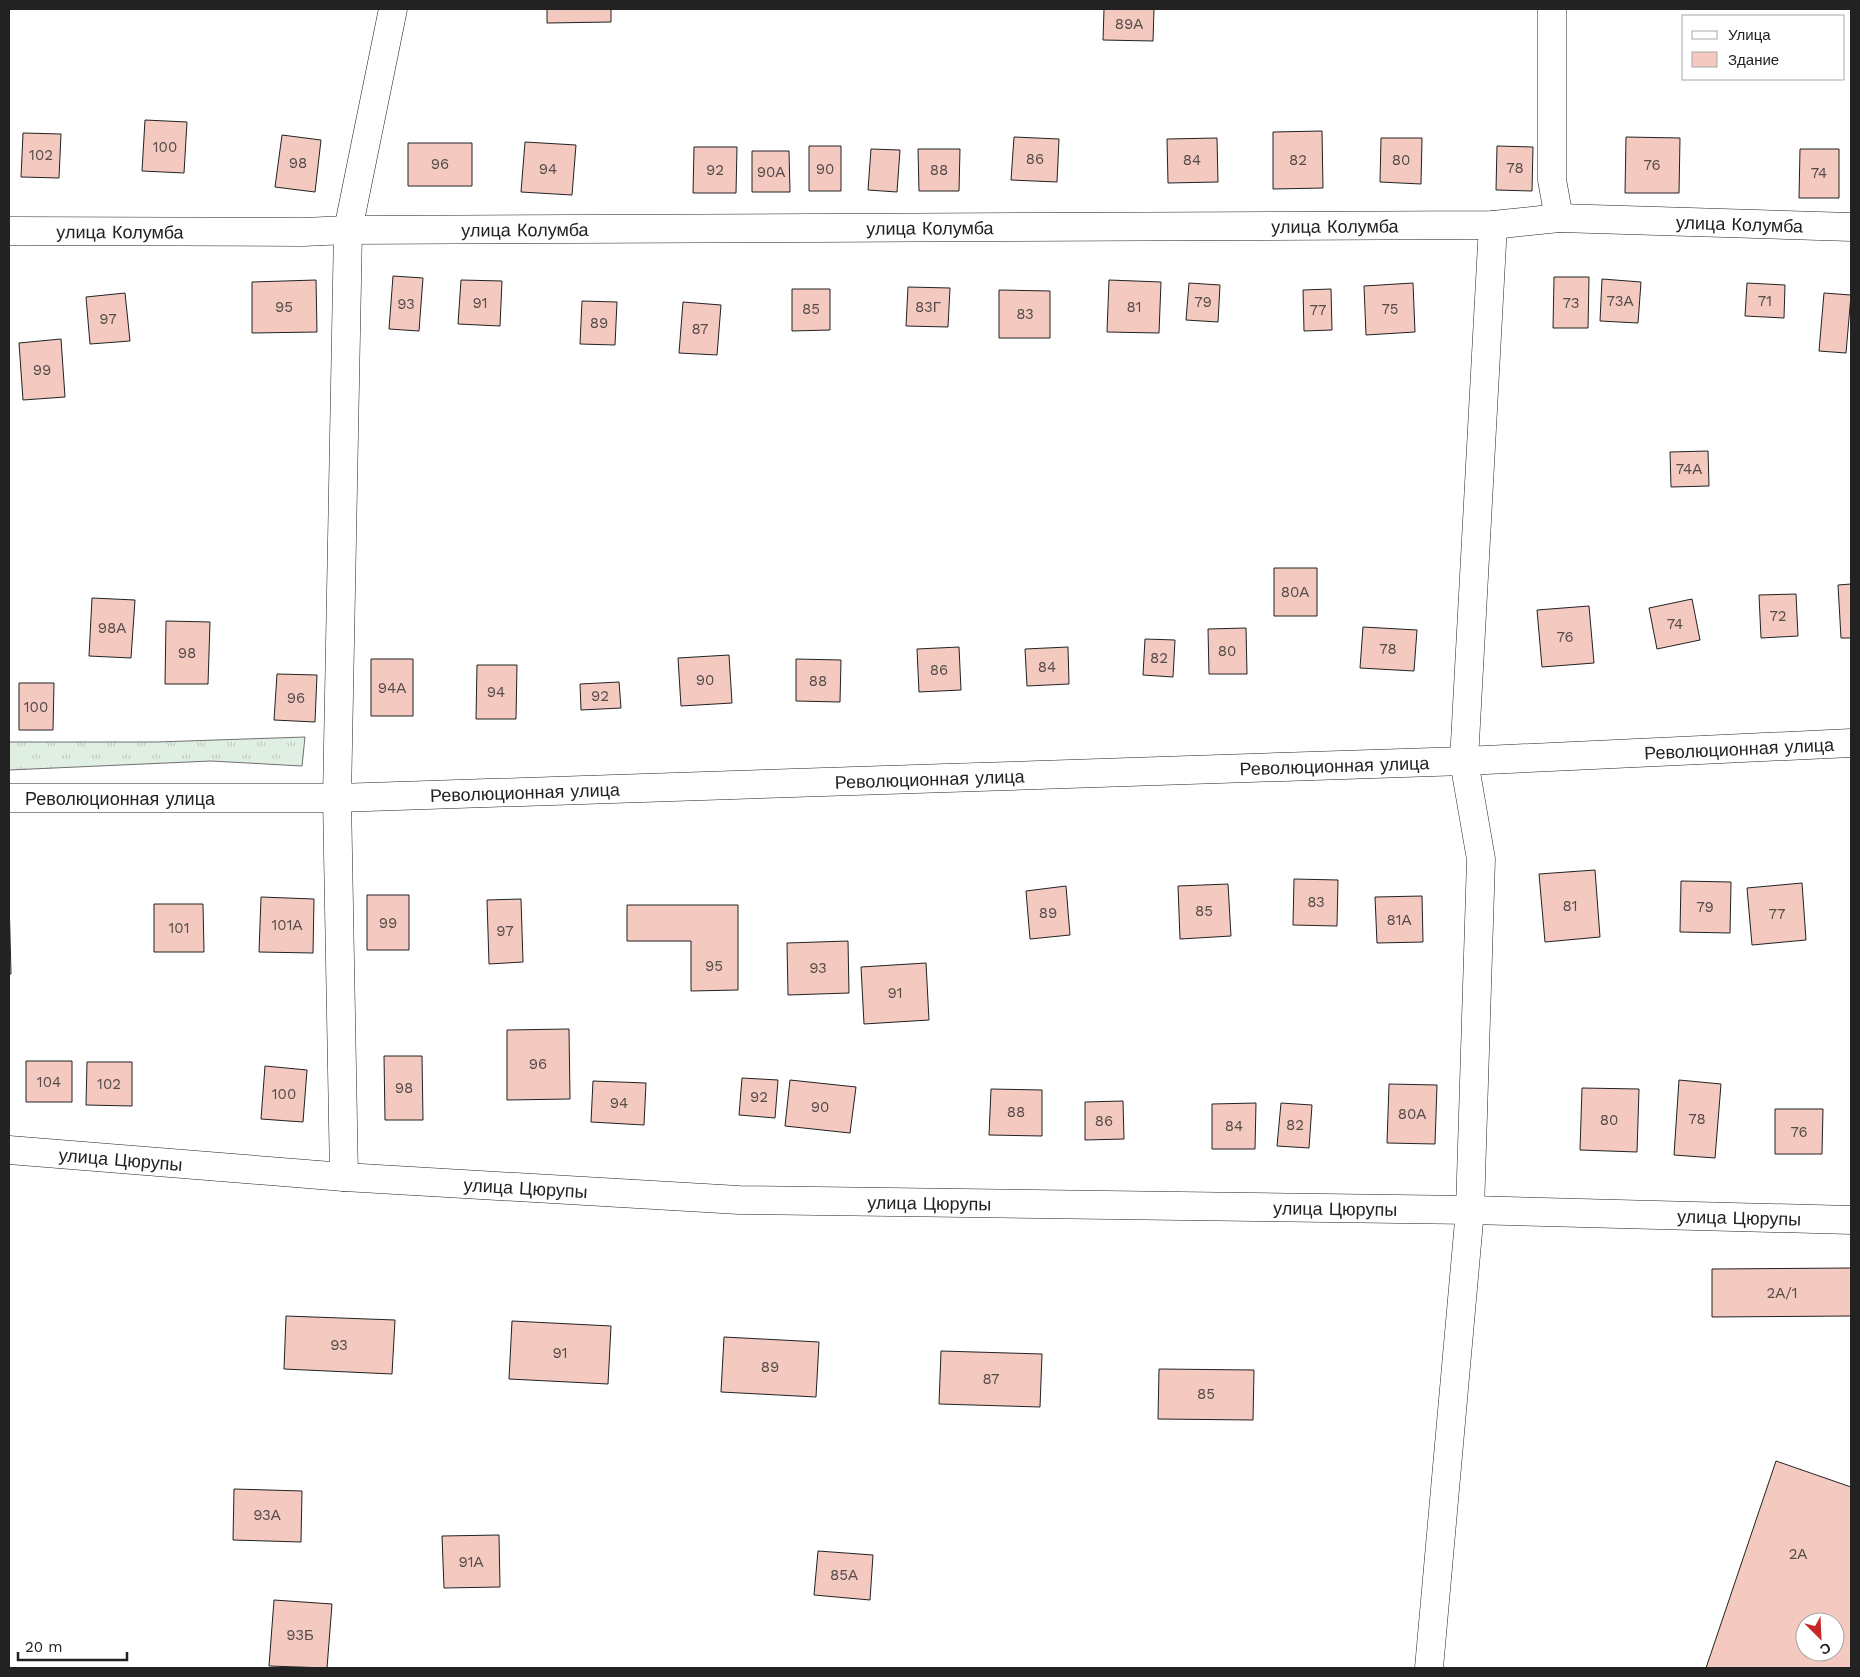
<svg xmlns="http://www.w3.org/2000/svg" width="1860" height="1677" font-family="'Work Sans',sans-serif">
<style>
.grass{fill:url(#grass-tufts);stroke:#6f6f6f}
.building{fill:#f3c9c0;stroke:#222;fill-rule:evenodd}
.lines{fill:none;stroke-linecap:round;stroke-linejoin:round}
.minor-casing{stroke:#222;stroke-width:29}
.major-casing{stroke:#222;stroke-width:29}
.minor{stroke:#fff;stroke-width:28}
.major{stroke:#fff;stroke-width:28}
.labels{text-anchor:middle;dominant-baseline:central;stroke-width:4;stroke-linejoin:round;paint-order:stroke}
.number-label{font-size:15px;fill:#564c4a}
.street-label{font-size:18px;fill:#222;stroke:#fff}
</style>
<defs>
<pattern id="grass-tufts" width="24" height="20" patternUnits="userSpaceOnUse" patternTransform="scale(1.25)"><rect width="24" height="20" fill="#e0efe3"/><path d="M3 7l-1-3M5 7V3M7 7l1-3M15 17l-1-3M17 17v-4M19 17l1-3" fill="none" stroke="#c0cdc2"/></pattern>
</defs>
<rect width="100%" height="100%" fill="#fff"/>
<!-- grass -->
<path class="grass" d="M305,737l-3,29 -91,-5 -202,9v-28h148z"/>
<!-- building -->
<path class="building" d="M547,9h64v13l-64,1z
M1104,9h50l-1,32 -50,-1z
M145,120l42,2 -3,51 -42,-2z
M1322,131l1,57 -50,1v-57z
M23,133l38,1 -2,44 -38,-1z
M282,135l39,5 -6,52 -40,-5z
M1014,137l45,2 -2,43 -46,-2z
M1626,137l54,1 -1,55h-54z
M1217,138l1,44 -50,1 -1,-44z
M1381,138h41l-1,46 -41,-2z
M525,142l51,3 -4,50 -51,-3z
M408,143h64v43h-64z
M809,146h32v45h-32z
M1497,146l36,1 -1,44 -36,-1z
M694,147h43l-1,46h-43z
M871,149l29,1 -3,42 -29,-2z
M918,149h42l-1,42h-40z
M1800,149h39v49h-40z
M752,151h37l1,41h-38z
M393,276l30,2 -4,53 -30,-2z
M1554,277h35l-1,51h-35z
M1602,279l39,3 -3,41 -38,-2z
M316,280l1,52 -65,1v-51z
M461,280l41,1 -2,45 -42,-2z
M1109,280l52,2 -2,51 -52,-1z
M1189,283l31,2 -2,37 -32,-2z
M1413,283l2,49 -49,3 -2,-49z
M1747,283l38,2 -1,33 -39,-2z
M908,287l42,1 -2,39 -42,-1z
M792,289h38v41l-38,1z
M1331,289l1,41 -28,1 -1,-41z
M999,290l51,1v47h-51z
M125,293l5,48 -40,3 -4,-47z
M1824,293l27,2 -5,58 -27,-2z
M582,301l35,1 -2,43 -35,-1z
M683,302l38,3 -4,50 -38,-2z
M61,339l4,58 -42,3 -4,-57z
M1708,451l1,35 -38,1 -1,-35z
M1274,568h43v48h-43z
M1851,584v54h-10l-3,-53z
M1796,594l2,42 -37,2 -2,-43z
M92,598l43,2 -4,58 -42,-2z
M1692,599l8,41 -43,9 -8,-41z
M1589,606l5,57 -52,4 -5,-57z
M166,621l44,1 -2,62h-43z
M1363,627l54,3 -3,41 -54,-3z
M1246,628l1,46h-38l-1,-45z
M1145,639l30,1 -2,37 -30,-2z
M959,647l2,43 -42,2 -2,-43z
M1068,647l1,37 -42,2 -2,-37z
M729,655l3,48 -51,3 -3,-48z
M371,659h42v57h-42z
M796,659l45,1 -1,42 -44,-1z
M477,665h40l-1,54h-40z
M277,674l40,1 -2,47 -41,-2z
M619,682l2,26 -40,2 -1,-26z
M19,683h35l-1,47h-34z
M1595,870l5,67 -55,5 -6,-68z
M1294,879l44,1 -1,46 -44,-1z
M1681,881l50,1 -1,51 -50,-1z
M1802,883l4,57 -54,5 -5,-57z
M1228,884l3,52 -51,3 -2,-53z
M1066,886l4,49 -40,4 -4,-48z
M367,895h42v55h-42z
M1422,896l1,46 -46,1 -2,-46z
M261,897l53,2 -1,54 -54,-1z
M9,898l2,76h-2z
M521,899l2,63 -34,2 -2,-64z
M154,904h49l1,48h-50z
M627,905h111v85l-47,1v-50h-64z
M848,941l1,52 -61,2 -1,-52z
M926,963l3,57 -65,4 -3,-57z
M569,1029l1,70 -63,1v-70z
M384,1056h38l1,64h-38z
M26,1061h46v41h-46z
M87,1062h45v44l-46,-1z
M265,1066l42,4 -4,52 -42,-3z
M742,1078l36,2 -3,38 -36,-3z
M790,1080l66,7 -6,46 -65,-7z
M1679,1080l42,4 -6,74 -41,-3z
M593,1081l53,2 -2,42 -53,-3z
M1389,1084l48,1 -2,59 -48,-1z
M1582,1088l57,1 -2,63 -57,-2z
M991,1089l51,1v46l-53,-1z
M1123,1101l1,38 -39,1v-38z
M1256,1103l-1,46h-43v-45z
M1281,1103l31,2 -3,43 -32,-2z
M1775,1109h48l-1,45h-47z
M1851,1268v48l-139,1v-48z
M286,1316l109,4 -3,54 -108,-5z
M512,1321l99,5 -3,58 -99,-5z
M724,1337l95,5 -3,55 -95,-5z
M941,1351l101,3 -2,53 -101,-3z
M1159,1369l95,1 -1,50 -95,-1z
M1776,1461l75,26v181h-145zM1805,1622h30v30h-30z
M234,1489l68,2 -1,51 -68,-2z
M499,1535l1,52 -56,1 -2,-52z
M818,1551l55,4 -3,45 -56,-5z
M274,1600l58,4 -5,64 -58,-2z"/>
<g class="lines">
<defs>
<g id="minor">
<path d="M1552,9v171l7,38"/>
<path id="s1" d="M9,231l294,1 45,-2 1145,-5 66,-7 292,9"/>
<path id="s2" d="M9,1150l335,27 395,23 731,10 381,10"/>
<path d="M344,1177l-7,-379 11,-568 45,-221"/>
<path d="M1429,1668l41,-458 11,-351 -17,-98 29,-536"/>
</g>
<g id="major">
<path id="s3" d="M9,798h328l1127,-37 387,-18"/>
</g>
</defs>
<!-- minor casing -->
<use href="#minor" class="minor-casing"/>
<!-- major casing -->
<use href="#major" class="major-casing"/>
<!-- minor -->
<use href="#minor" class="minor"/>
<!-- major -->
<use href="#major" class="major"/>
</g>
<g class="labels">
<!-- number labels -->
<g class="number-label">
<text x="1129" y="24">89А</text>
<text x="165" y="147">100</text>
<text x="41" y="155">102</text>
<text x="1035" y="159">86</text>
<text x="1192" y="160">84</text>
<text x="1298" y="160">82</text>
<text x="1401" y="160">80</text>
<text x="298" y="163">98</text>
<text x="440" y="164">96</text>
<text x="1652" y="165">76</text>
<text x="1515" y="168">78</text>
<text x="548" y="169">94</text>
<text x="825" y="169">90</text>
<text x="715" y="170">92</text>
<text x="939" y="170">88</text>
<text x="771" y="172">90А</text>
<text x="1819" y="173">74</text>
<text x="1620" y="301">73А</text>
<text x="1765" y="301">71</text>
<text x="1203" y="302">79</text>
<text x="480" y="303">91</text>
<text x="1571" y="303">73</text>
<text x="406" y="304">93</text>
<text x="284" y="307">95</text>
<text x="928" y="307">83Г</text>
<text x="1134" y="307">81</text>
<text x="811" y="309">85</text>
<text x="1390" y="309">75</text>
<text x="1318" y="310">77</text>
<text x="1025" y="314">83</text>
<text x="108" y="319">97</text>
<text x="599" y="323">89</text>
<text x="700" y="329">87</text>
<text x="42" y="370">99</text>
<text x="1689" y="469">74А</text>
<text x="1295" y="592">80А</text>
<text x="1778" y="616">72</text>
<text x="1675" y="624">74</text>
<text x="112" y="628">98А</text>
<text x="1565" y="637">76</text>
<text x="1388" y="649">78</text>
<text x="1227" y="651">80</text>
<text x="187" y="653">98</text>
<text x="1159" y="658">82</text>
<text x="1047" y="667">84</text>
<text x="939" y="670">86</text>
<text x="705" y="680">90</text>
<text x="818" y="681">88</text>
<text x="392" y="688">94А</text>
<text x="496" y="692">94</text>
<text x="600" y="696">92</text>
<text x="296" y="698">96</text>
<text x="36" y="707">100</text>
<text x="1316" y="902">83</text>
<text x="1570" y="906">81</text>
<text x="1705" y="907">79</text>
<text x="1204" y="911">85</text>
<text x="1048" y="913">89</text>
<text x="1777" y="914">77</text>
<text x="1399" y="920">81А</text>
<text x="388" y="923">99</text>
<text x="287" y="925">101А</text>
<text x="179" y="928">101</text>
<text x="505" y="931">97</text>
<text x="714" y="966">95</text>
<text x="818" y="968">93</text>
<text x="895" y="993">91</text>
<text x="538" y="1064">96</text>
<text x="49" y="1082">104</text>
<text x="109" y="1084">102</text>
<text x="404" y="1088">98</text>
<text x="284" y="1094">100</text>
<text x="759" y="1097">92</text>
<text x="619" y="1103">94</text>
<text x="820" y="1107">90</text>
<text x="1016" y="1112">88</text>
<text x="1412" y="1114">80А</text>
<text x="1697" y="1119">78</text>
<text x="1609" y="1120">80</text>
<text x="1104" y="1121">86</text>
<text x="1295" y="1125">82</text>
<text x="1234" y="1126">84</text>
<text x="1799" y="1132">76</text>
<text x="1782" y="1293">2А/1</text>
<text x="339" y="1345">93</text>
<text x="560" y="1353">91</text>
<text x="770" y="1367">89</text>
<text x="991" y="1379">87</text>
<text x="1206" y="1394">85</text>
<text x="267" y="1515">93А</text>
<text x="1798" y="1554">2А</text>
<text x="471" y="1562">91А</text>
<text x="844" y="1575">85А</text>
<text x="300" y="1635">93Б</text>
</g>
<!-- street labels -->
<g class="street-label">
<text stroke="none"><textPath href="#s1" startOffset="1731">улица Колумба</textPath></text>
<text stroke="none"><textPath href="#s1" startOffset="1326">улица Колумба</textPath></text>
<text stroke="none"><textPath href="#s1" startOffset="921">улица Колумба</textPath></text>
<text stroke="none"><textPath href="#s1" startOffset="516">улица Колумба</textPath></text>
<text stroke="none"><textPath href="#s1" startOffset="111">улица Колумба</textPath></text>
<text stroke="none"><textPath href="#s3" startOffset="1731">Революционная улица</textPath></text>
<text stroke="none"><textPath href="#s3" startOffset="1326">Революционная улица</textPath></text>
<text stroke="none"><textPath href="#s3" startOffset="921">Революционная улица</textPath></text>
<text stroke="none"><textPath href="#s3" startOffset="516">Революционная улица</textPath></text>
<text stroke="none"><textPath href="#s3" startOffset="111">Революционная улица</textPath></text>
<text stroke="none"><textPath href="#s2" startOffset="112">улица Цюрупы</textPath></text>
<text stroke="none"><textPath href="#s2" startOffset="518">улица Цюрупы</textPath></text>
<text stroke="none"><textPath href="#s2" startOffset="922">улица Цюрупы</textPath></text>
<text stroke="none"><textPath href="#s2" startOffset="1328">улица Цюрупы</textPath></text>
<text stroke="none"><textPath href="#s2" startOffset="1732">улица Цюрупы</textPath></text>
</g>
</g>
<!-- border -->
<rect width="1860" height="1677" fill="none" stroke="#222222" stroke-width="20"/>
<!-- legend -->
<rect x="1682" y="15" width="162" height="65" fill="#ffffff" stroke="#a7a7a7"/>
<rect x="1692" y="31" width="25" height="8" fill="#ffffff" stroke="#a7a7a7"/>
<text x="1728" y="40" font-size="15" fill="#222222">Улица</text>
<rect x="1692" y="52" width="25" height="15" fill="#f3c9c0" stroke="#a7a7a7"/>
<text x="1728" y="65" font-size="15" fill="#222222">Здание</text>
<!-- north arrow -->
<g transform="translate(1820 1637) rotate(156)"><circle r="24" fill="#ffffff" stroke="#a7a7a7"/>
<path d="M0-4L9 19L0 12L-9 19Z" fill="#c62828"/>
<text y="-8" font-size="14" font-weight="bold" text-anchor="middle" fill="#222222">С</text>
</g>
<!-- scale -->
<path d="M18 1652v8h109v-8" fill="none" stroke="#222222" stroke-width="2.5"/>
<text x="25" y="1652" font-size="15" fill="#222222" stroke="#ffffff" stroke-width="4" paint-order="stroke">20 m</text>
</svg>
